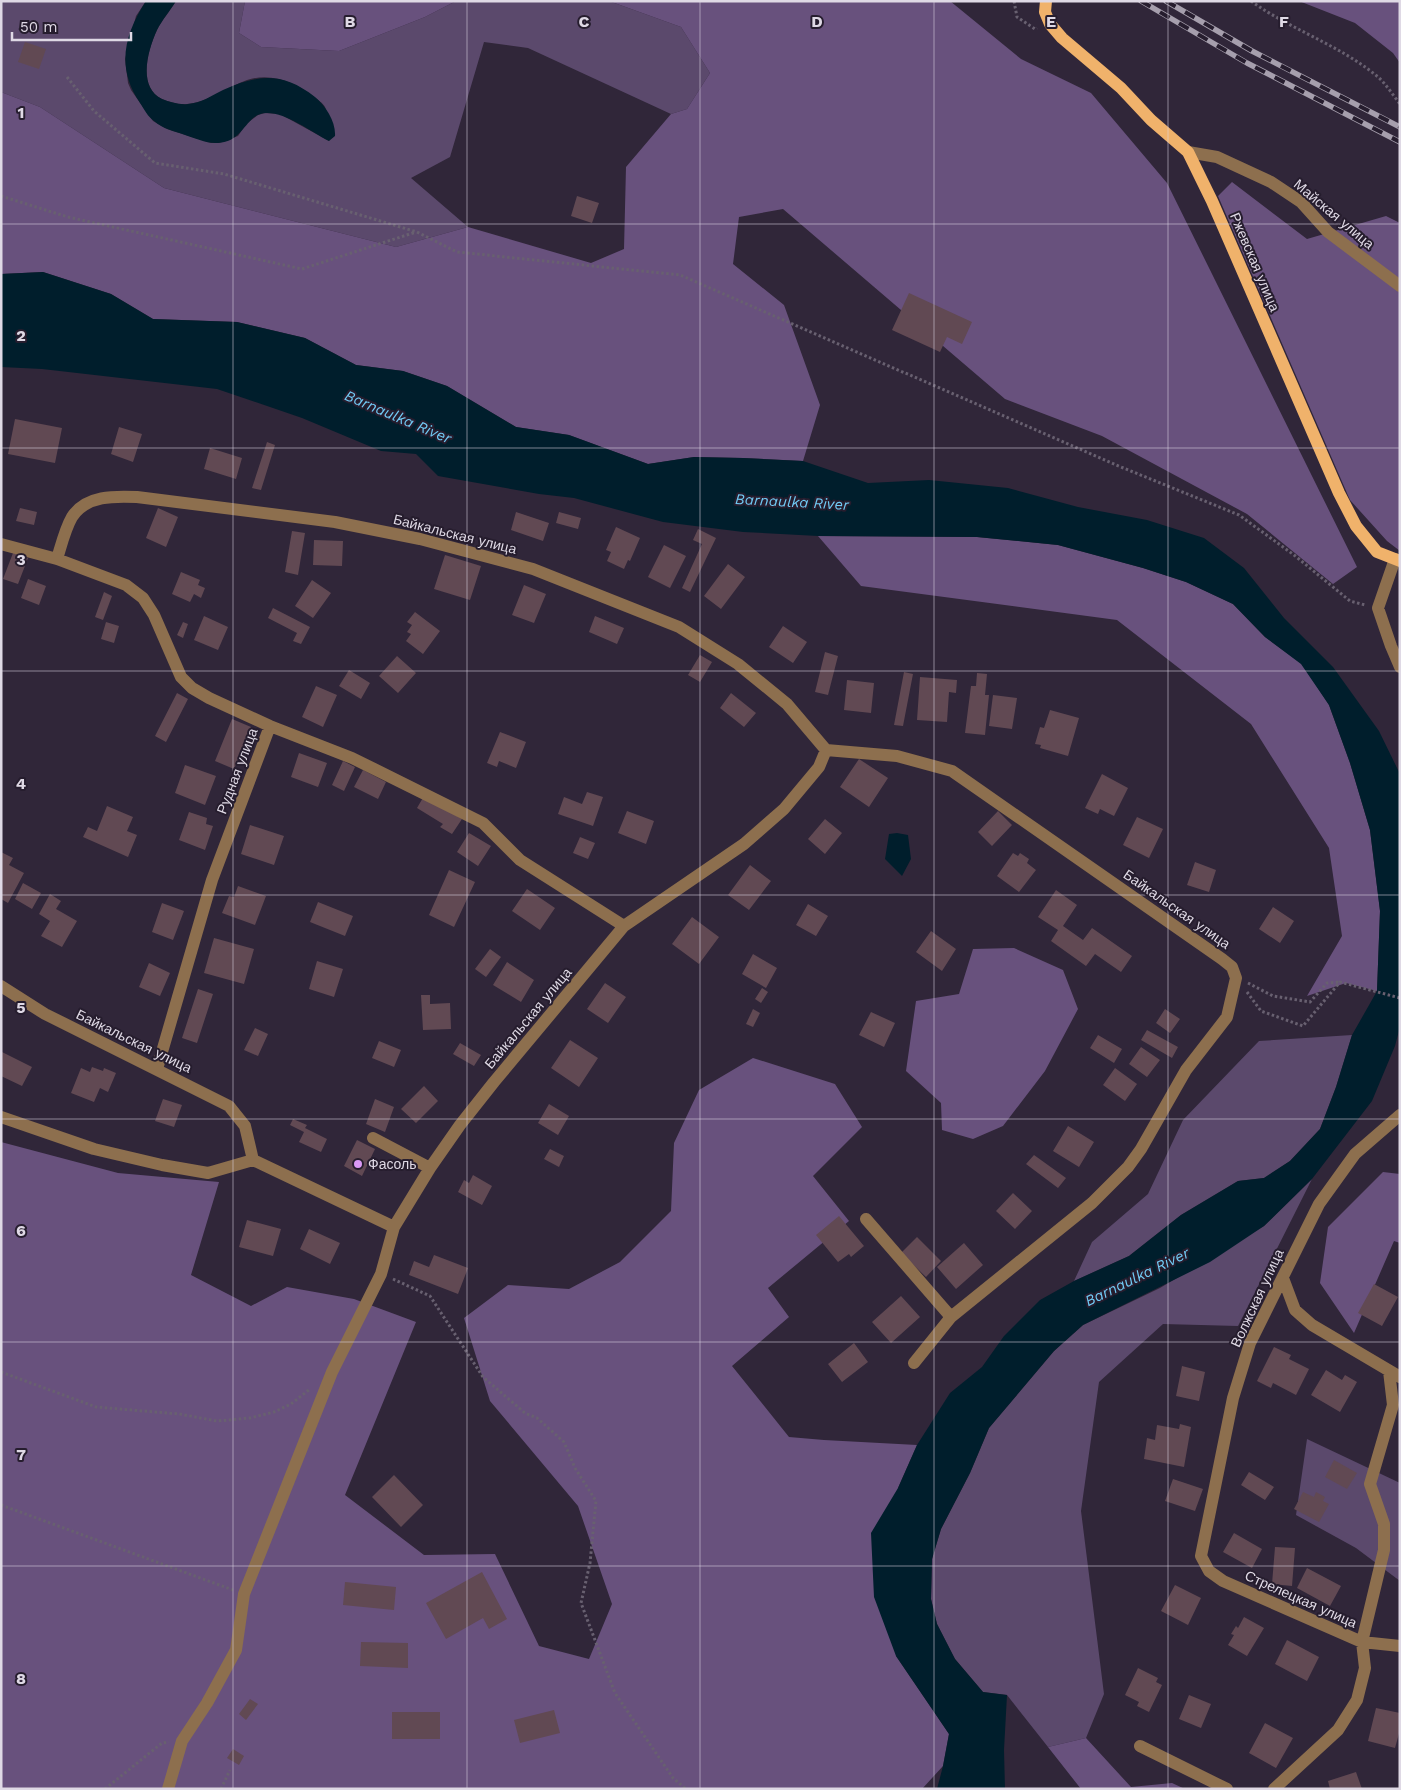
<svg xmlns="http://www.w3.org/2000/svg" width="1401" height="1790" font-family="'Work Sans',sans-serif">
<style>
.green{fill:#5b496c}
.forest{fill:#68517d}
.water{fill:#001e2c}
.building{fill:#614953}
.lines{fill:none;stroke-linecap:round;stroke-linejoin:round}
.path{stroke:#686070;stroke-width:3;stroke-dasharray:2.5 2.5;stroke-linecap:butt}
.minor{stroke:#8d6f4e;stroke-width:12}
.major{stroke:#f0b26b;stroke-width:12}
.rail-casing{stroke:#a69fad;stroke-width:5.5}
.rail{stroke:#261d2e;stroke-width:4;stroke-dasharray:11;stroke-linecap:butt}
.grid{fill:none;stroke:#dfd9e5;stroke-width:1;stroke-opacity:0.55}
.poi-dot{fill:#db99f5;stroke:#261d2e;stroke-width:2}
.labels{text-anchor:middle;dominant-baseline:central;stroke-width:4;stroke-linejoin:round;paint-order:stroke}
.street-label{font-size:14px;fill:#dfd9e5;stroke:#261d2e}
.poi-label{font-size:14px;fill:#dfd9e5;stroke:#261d2e;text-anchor:start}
.water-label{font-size:15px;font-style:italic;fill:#71cbf5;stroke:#261d2e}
.grid-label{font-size:16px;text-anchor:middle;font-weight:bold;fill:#dfd9e5;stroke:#261d2e;stroke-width:4;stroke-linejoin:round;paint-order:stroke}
</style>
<rect width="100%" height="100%" fill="#302639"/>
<!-- green -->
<path class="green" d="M1,1h145l-10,15 -11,43 3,24 3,7 22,31 14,8 44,14h8l19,-7 8,-12 12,-9 7,-2 15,1 49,27c-1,-10 0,-25 -4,-34 -2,-4 -7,-7 -11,-10 -19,-15 -43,-25 -67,-17 -20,7 -38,22 -60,24 -9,1 -17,-2 -25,-5 -25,-12 -14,-50 -5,-69 5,-10 13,-19 19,-29h69l-6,32 22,14 78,4 86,-34 31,-16h153l72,26 29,46 -23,36 -16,5 -143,-66 -44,-6 -34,115 -39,21 57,49 -72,20 -232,-59 -124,-81 -39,-15z
M1352,1035l-16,52 -16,42 -30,32 -26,17 -26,3 -57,34 -52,41 -55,25 18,-39 56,-48 35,-74 76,-79z
M1312,1179l-74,147 -75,-2 -64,58 -18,129 23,183 -18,44 -38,9 -41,-52 -24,-3 -28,-33 -18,-35 -6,-25 1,-40 9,-30 29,-56 19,-45 65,-77 29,-26 77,-37 104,-62z
M1307,1439l93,44v98l-44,-33 -60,-33z"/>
<!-- forest -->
<path class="forest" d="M245,1h211l-31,16 -86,34 -78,-4 -22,-14z
M609,1h341l71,58 70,34 76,90 190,384 -24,17 -86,-70 -145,-78 -97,-37 -222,-190 -44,8 -6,47 51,41 36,100 -17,56 -60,-3 -49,-1 -46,7 -79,-29 -53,-8 -69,-41 -44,-15 -47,-6 -51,-27 -68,-16 -84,-3 -42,-25 -68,-22 -42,2v-182l39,15 124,81 232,59 72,-20 123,36 33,-14 2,-82 45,-53 16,-5 23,-36 -29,-46z
M1299,1h101v62l-7,-10 -38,-30z
M1232,182l75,57 79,-23 14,7v328l-13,-10 -37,-41 -132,-304z
M818,536l159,1 81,8 85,23 43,14 47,22 32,33 37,27 27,41 21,58 20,67 10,81 -3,80 -31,-8 -39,13 35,-60 -13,-88 -78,-124 -134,-104 -256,-34z
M1014,948l49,22 15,39 -33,62 -42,55 -30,13 -31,-9 -1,-27 -35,-32 10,-70 43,-7 14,-45z
M753,1058l82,26 27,43 -49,49 36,45 -81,67 21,29 -57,49 57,71 35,3 93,5 -19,43 -2,168 53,78 -6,32 -21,23h-921v-647l117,31 101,9 -28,93 60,31 36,-19 67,12 62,23 -71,173 79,60 71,-1 44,92 50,13 23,-55 -34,-98 -88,-105 -26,-83 44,-33 61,4 51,-27 51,-51 3,-68 25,-53z
M1383,1172l17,2v69l-6,-2 -40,92 -34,-50 8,-56z
M1086,1738l45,49 41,-4 13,6h-104l-33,-42z"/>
<!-- water -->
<path class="water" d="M146,1h30c-6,10 -14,19 -19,29 -9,20 -20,57 5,69 8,3 17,6 26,5 13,-1 23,-8 35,-14 36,-16 60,-18 92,7 11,9 21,25 20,39l-6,5c-18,-9 -42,-28 -62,-28 -22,0 -22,29 -49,30 -11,1 -23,-5 -33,-8 -11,-4 -22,-6 -31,-14 -6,-4 -10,-12 -14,-18 -24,-35 -16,-68 6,-102z
M43,272l68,22 42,25 84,3 68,16 51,27 47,6 44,15 69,41 53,8 79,29 46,-7 49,1 60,3 65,22 61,-3 79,8 70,19 69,13 57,18 40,30 40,50 49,49 46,64 21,43v253l-5,19 -23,55 -60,78 -48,47 -54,36 -127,63 -29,26 -65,77 -19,45 -29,56 -9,30 -1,40 6,25 18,35 28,33 24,3 -3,55 1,39h-68l6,-23 6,-32 -53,-78 -22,-59 -3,-64 27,-45 19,-43 33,-52 32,-26 22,-31 36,-36 34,-19 55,-25 52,-41 57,-34 26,-3 26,-17 30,-32 16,-42 16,-52 25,-44 3,-80 -10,-81 -20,-67 -21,-58 -28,-41 -36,-27 -32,-33 -47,-22 -43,-14 -85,-23 -81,-8 -159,-1 -75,-4 -80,-10 -89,-24 -35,-4 -101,-18 -22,-22 -35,-3 -79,-33 -85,-29 -175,-20 -41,-2v-93z
M897,833l11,2 3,24 -9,17 -17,-17 4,-25z"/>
<!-- building -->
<path class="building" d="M25,42l21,7 -7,20 -21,-7z
M577,196l22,7 -7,20 -21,-7z
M909,293l63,29 -10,22 -15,-7 -7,15 -48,-22z
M15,419l47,9 -7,35 -47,-9z
M119,427l23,7 -9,28 -22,-8z
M267,442l8,3 -14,45 -9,-2z
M210,448l32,10 -6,21 -32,-10z
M20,508l17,4 -3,13 -18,-4z
M158,508l20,9 -12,30 -20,-9z
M516,512l33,11 -6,18 -32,-11z
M559,512l22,6 -3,11 -22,-6z
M616,527l24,11 -10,23 -2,-1 -4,9 -17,-8 4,-9 -5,-2z
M698,529l18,9 -26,54 -8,-4 20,-44 -9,-4z
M292,531l13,2 -7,42 -13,-3z
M314,540l29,1 -1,25 -29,-1z
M664,545l22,11 -16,32 -22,-11z
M13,553l15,5 -10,26 -15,-5z
M445,555l36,11 -11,34 -36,-11z
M728,564l17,13 -24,32 -17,-13z
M181,572l19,8 -2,5 7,3 -4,10 -7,-4 -4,8 -18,-8z
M28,579l18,7 -7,19 -18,-7z
M312,580l19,13 -18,25 -18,-12z
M524,585l22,9 -12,29 -22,-8z
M104,592l8,4 -9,24 -8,-3z
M273,608l37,19 -9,17 -8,-3 4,-8 -29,-15z
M415,612l25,19 -17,23 -17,-13 5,-7 -4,-2 5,-7 -5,-3z
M204,616l24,11 -10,23 -24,-10z
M595,616l29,12 -7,16 -28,-12z
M106,622l13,4 -5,17 -13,-4z
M183,622l5,2 -5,14 -6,-3z
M783,626l24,16 -14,21 -24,-16z
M825,652l13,4 -10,39 -13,-3z
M700,655l12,7 -12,20 -12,-7z
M397,656l19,17 -18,20 -19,-17z
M349,670l21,13 -9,16 -22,-13z
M904,672l9,2 -10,52 -9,-1z
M977,673l10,1 -2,21h4l-4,40 -20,-2 6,-47h5z
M920,677l37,3 -1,13 -7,-1 -2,30 -30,-2z
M847,680l27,3 -3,30 -27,-3z
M316,686l21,9 -14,32 -21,-10z
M177,693l11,6 -22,43 -11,-6z
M731,693l25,20 -12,14 -24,-19z
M993,695l24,3 -5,31 -23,-3z
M1050,710l29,8 -11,38 -28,-8 1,-3 -6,-1 5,-17 4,1z
M232,719l19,8 -17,42 -19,-8z
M500,732l26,10 -10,26 -17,-7 -2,6 -10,-4z
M299,753l28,10 -9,24 -27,-10z
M859,759l29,19 -19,29 -29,-20z
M343,761l12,6 -11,24 -12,-6z
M185,765l31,11 -11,29 -30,-12z
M363,770l23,12 -8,17 -24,-12z
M1102,774l26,14 -14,28 -14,-7 -2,5 -13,-6z
M587,792l16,5 -10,29 -35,-12 6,-17 18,7z
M424,796l38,23 -10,15 -12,-7 3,-3 -26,-16z
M107,806l26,11 -6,14 10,4 -9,22 -45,-20 5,-10 9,4z
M627,811l27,10 -8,23 -28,-11z
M998,811l14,14 -20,21 -14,-14z
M189,812l18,6 -1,6 7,2 -8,24 -26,-10z
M1137,817l26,12 -14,29 -26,-13z
M825,819l17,14 -17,21 -17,-15z
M250,825l34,11 -10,29 -33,-11z
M469,833l22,13 -13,20 -21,-14z
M580,837l15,6 -7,16 -15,-6z
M1,852l12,6 -4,7 15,8 -16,30 -7,-4z
M1013,853l5,3 2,-3 9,6 -2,4 9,7 -17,22 -22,-16z
M1195,862l21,8 -7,22 -22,-7z
M750,865l21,16 -22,29 -21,-15z
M449,870l26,12 -21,45 -25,-12z
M23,883l18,10 -9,16 -17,-10z
M238,886l28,10 -11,29 -33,-12 7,-17 5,1z
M527,889l28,19 -15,22 -28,-19z
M1056,890l21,15 -14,21 20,14 9,-12 40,28 -11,16 -26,-18 -9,12 -35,-25 7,-11 -20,-13z
M50,894l11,7 -5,8 21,12 -15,26 -21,-11 9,-15 -11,-7z
M318,902l35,14 -8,20 -35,-14z
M162,903l22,8 -11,29 -21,-8z
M808,904l20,12 -12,20 -20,-11z
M1273,907l21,14 -14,22 -21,-14z
M692,917l27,20 -20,27 -27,-20z
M931,931l25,18 -14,22 -26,-19z
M214,938l40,11 -10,35 -40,-11z
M490,949l11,8 -15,20 -11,-8z
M753,954l24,14 -11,20 -24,-14z
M317,961l26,8 -9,28 -25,-8z
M507,962l27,18 -13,22 -28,-17z
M149,963l21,10 -10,23 -21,-9z
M605,983l21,14 -18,26 -21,-14z
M762,988l6,4 -7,11 -6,-4z
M198,989l15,5 -16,49 -15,-5z
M421,995h9v9l20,-1 1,26 -28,1z
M753,1009l7,4 -7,14 -7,-3z
M1165,1009l15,10 -10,14 -14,-10z
M871,1012l24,11 -11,24 -25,-12z
M255,1028l13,6 -10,22 -14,-6z
M1147,1030l31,17 -6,11 -31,-18z
M1098,1035l24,14 -8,14 -24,-15z
M570,1040l28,18 -19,29 -28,-19z
M379,1041l22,9 -7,17 -22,-9z
M460,1043l21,12 -7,11 -21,-12z
M1141,1047l19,13 -13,17 -18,-13z
M2,1052l30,15 -10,19 -21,-10z
M92,1067l11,4 1,-3 12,5 -8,19 -8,-4 -6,14 -23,-9 10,-25 9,4z
M1115,1068l22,16 -12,17 -22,-16z
M424,1086l14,15 -22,22 -15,-14z
M163,1099l19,6 -8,22 -19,-6z
M375,1099l19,8 -9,25 -19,-8z
M549,1104l20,12 -11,19 -20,-12z
M293,1119l14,6 -2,3 22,11 -6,13 -22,-10 5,-10 -14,-7z
M1068,1126l26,16 -15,25 -26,-16z
M357,1140l18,9 -13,27 -18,-10z
M550,1149l14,7 -5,11 -15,-8z
M1034,1155l32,23 -8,10 -32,-24z
M473,1175l19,11 -10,19 -24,-13 6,-12 5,3z
M1013,1193l19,18 -17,18 -19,-18z
M839,1216l25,30 -13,11 -2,-3 -11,8 -22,-27z
M247,1220l34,9 -8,27 -34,-9z
M309,1229l31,14 -10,21 -30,-15z
M917,1237l24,24 -15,16 -25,-24z
M964,1243l19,22 -27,24 -19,-22z
M434,1255l34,13 -10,26 -49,-19 5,-14 15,6z
M1374,1284l24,13 -16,29 -24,-13z
M901,1296l19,21 -29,26 -19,-21z
M854,1343l14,19 -26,20 -14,-18z
M1274,1347l17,8 -2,4 20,10 -13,26 -23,-12 -2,5 -14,-7z
M1182,1366l23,6 -6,29 -23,-5z
M1326,1370l16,10 3,-5 12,7 -17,30 -29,-17z
M1180,1424l11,3 -7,40 -40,-8 3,-21 8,2 2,-15 22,4z
M1334,1460l23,13 -10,16 -22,-12z
M1249,1472l25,15 -9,13 -24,-15z
M394,1475l29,30 -22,22 -29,-30z
M1173,1479l30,10 -8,22 -30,-10z
M1303,1492l11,5 2,-5 9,5 -2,4 6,3 -10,18 -25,-13z
M1234,1533l28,16 -10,19 -29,-16z
M1275,1547l20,1 -3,38 -20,-2z
M1307,1568l34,18 -11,20 -33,-18z
M482,1572l25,47 -18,10 -6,-11 -37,21 -20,-36z
M345,1582l51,5 -2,23 -51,-5z
M1175,1585l26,13 -13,27 -27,-14z
M1244,1617l20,11 -17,28 -19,-11 6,-10 -3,-1 5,-8 2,2z
M1287,1640l32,17 -12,24 -32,-17z
M361,1642l47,1v25l-48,-2z
M1138,1668l20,10 -2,4 6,3 -13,27 -12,-6 2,-4 -14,-7z
M1189,1695l22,9 -10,24 -22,-9z
M250,1699l8,5 -12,16 -7,-6z
M1376,1708l24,5v17l-5,18 -27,-7z
M554,1710l6,23 -40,10 -6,-23z
M392,1712h48v27h-48z
M1265,1723l28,15 -17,30 -27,-15z
M233,1749l11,7 -5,9 -12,-7z
M1356,1772l6,17h-32l-2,-8z"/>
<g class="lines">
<!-- path -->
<path class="path" d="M1014,1l3,16 18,12 2,-1
M1251,1c40,29 89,44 127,76 8,7 15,18 22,27
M67,77l27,34 61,52 69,11 193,58 40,20 223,23 441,192 118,48 55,40 56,46 15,4
M1,196l67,21 234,52 114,-37
M1248,983l25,13 37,6 17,-19 12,-1
M1247,992l14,19 42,15 37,-44 60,16
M393,1279l37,17 53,81 42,36 12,5 27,24 11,26 21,33 -6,62 -9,40 34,90 58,85 13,11
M1,1372l95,35 83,7 38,7 33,-3 24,-6 17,-8 19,-15
M1,1505l232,85
M105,1789l57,-46 7,-1
M221,1789l9,-19"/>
<!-- minor -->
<path class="minor" d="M1188,152l29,5 54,25 30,20 27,30 72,54
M1,544l56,15 69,26 17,13 11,17 27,62 11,11 17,10 61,28 82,32 131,65 37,37 104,66
M57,559c4,-13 8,-30 15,-42 14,-22 43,-21 65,-20l198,25 85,17 113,30 146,58 59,37 49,40 39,46 -7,17 -35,42 -40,35 -120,82 -130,156 -34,43 -30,43 -36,59 -13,47 -49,98 -88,222 -8,56 -29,53 -25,38 -14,48
M1395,559l-17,49 13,38 9,21
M826,750l71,6 55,15 270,188 10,8 4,11 -9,39 -41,53 -45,79 -13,18 -36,36 -141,114 -37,46
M1,986l44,28 184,92 16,20 8,34
M157,1069l55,-189 58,-154
M1400,1115l-45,39 -36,50 -69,139 -17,55 -32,158 8,15 14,10 139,61 38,4
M1,1117l93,32 68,16 46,8 45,-13 141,67
M373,1138l57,30
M866,1219l85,98
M1283,1278l12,32 17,15 88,52
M1140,1746l87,43
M1274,1789l64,-59 19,-30 8,-32 -3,-26 22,-92v-26l-14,-40 23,-79 -4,-34"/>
<!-- major -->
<path class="major" d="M1046,1l-1,11 5,12 12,14 59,50 30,32 37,32 24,49 127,292 17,33 21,26 23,9"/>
<defs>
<path id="rail" d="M1141,1l106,62 153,79
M1166,1l86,50 148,76"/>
</defs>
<!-- rail casing -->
<use href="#rail" class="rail-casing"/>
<!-- rail -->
<use href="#rail" class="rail"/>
</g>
<!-- grid -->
<path class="grid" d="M233,1v1788M467,1v1788M700,1v1788M934,1v1788M1168,1v1788M1,224h1399M1,448h1399M1,671h1399M1,895h1399M1,1119h1399M1,1342h1399M1,1566h1399"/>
<!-- markers -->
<circle class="poi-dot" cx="358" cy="1164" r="5"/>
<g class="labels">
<!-- street labels -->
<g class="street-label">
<text transform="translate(1334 214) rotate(40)">Майская улица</text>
<text transform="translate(1255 262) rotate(67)">Ржевская улица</text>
<text transform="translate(455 534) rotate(14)">Байкальская улица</text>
<text transform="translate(237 771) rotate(-69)">Рудная улица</text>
<text transform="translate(1177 909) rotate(35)">Байкальская улица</text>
<text transform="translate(528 1018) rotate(-50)">Байкальская улица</text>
<text transform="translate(134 1041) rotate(26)">Байкальская улица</text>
<text transform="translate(1257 1298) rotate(-65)">Волжская улица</text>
<text transform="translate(1301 1599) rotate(24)">Стрелецкая улица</text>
</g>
<!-- poi labels -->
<g class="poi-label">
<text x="368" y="1164">Фасоль</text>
</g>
<!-- water labels -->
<g class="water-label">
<text transform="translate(398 417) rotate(23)">Barnaulka River</text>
<text transform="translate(792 502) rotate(3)">Barnaulka River</text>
<text transform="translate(1137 1277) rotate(-26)">Barnaulka River</text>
</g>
</g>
<g class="grid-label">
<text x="350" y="27">B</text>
<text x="584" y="27">C</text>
<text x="817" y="27">D</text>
<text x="1051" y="27">E</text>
<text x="1284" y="27">F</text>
<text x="21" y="118">1</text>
<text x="21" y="341">2</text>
<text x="21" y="565">3</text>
<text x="21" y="789">4</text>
<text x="21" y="1013">5</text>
<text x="21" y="1236">6</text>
<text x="21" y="1460">7</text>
<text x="21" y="1684">8</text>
</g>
<!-- border -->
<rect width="1401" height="1790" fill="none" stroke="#dfd9e5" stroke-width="5"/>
<!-- scale -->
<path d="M12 32v8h119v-8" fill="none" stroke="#dfd9e5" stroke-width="2.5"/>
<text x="20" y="32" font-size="15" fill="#dfd9e5" stroke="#261d2e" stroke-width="4" paint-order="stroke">50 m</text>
</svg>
